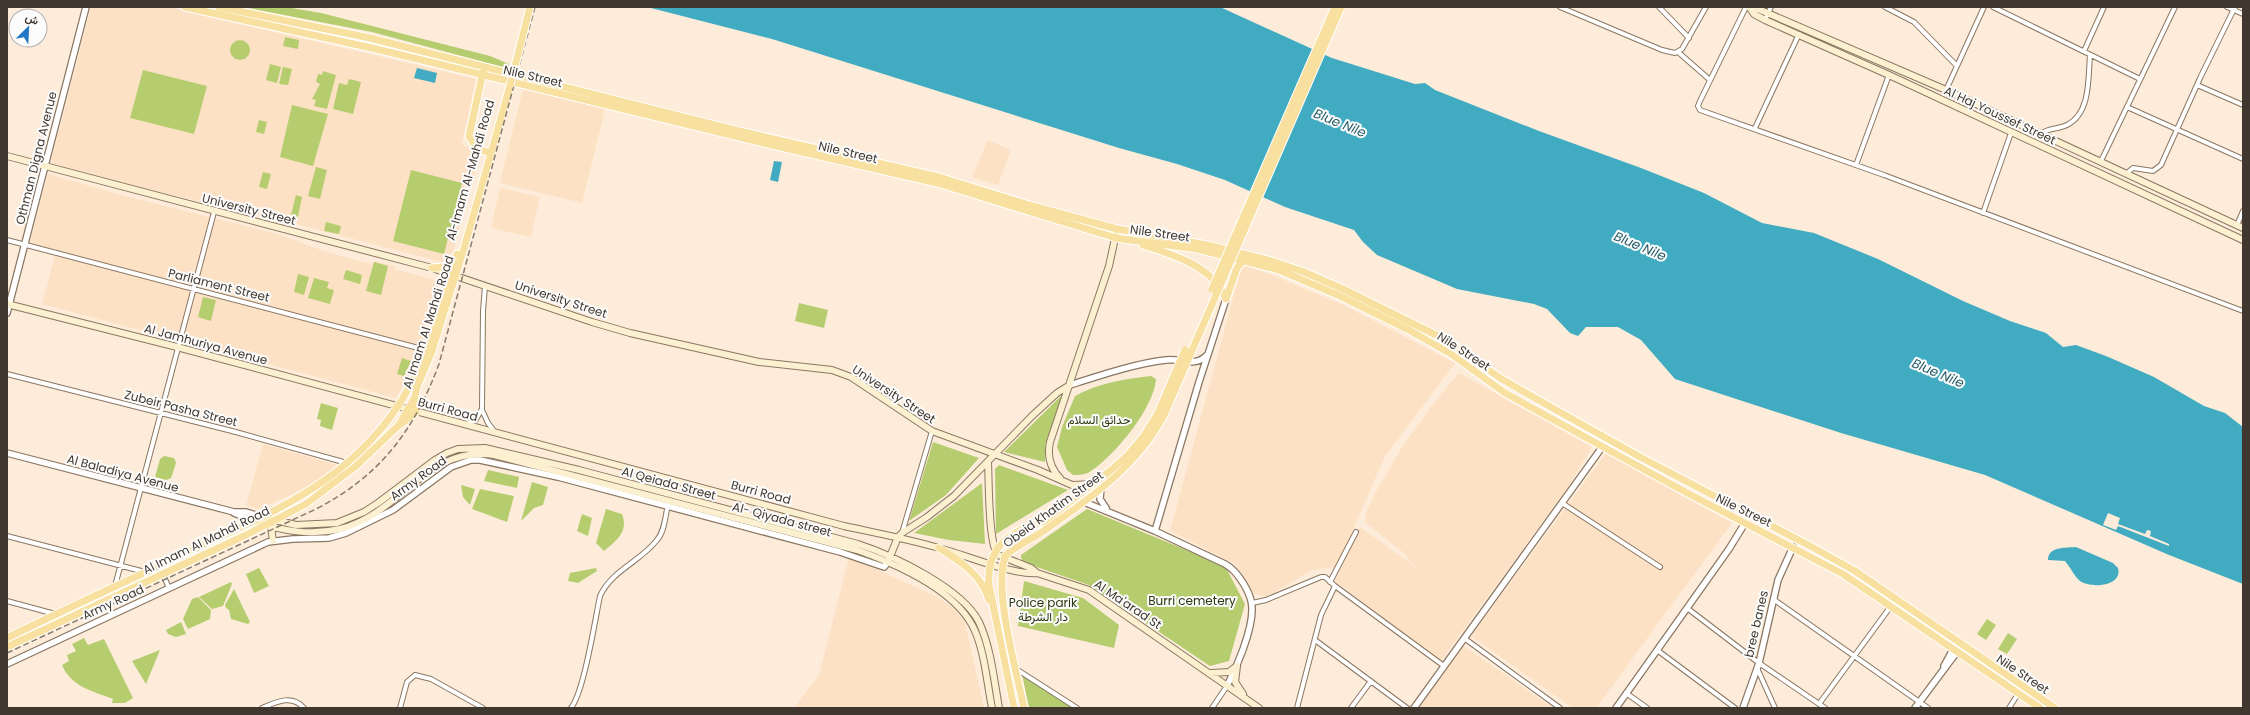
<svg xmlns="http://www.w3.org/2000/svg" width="2250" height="715" font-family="Poppins,Vazirmatn,sans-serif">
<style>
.built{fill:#fde1c5}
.green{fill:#b5cd6f}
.water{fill:#41acc1}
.pier{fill:#feecda}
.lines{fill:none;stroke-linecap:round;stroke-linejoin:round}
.minor-casing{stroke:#8a7763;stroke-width:6}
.tertiary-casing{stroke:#8a7763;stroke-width:8}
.secondary-casing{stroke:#8a7763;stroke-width:8}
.primary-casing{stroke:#fff;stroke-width:9}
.minor{stroke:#fff;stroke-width:4}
.tertiary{stroke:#fff;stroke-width:5.5}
.secondary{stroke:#fbf0cf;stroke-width:6}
.primary{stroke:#f7e0a0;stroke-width:7}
.rail{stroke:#877b6e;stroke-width:1.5;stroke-dasharray:6 3;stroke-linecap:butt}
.primary-bridge-casing{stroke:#fff;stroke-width:9;stroke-linecap:butt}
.primary-bridge{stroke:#f7e0a0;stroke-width:7}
.labels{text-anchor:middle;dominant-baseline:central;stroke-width:4;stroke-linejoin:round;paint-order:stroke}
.street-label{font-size:12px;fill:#40382f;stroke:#fcfcfc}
.park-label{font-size:12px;fill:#2d370f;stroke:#fcfcfc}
.water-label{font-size:13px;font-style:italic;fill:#235d69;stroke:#fcfcfc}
</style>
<rect width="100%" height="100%" fill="#feecda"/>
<!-- built -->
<path class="built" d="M91,7h76l309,72 -14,65 18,11 -29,104 -6,4 -145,-38 -250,-59z
M523,89l82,20 -23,94 -82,-20z
M988,140l23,10 -13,35 -26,-8z
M48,174l81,23 152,38 43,16 39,11 10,2 1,-3 21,5v3l44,12 -4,26 -17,50 -22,41 -354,-94 13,-49 -26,-8z
M500,188l40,9 -9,40 -40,-9z
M1242,265l30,10 71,30 112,58 -71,95 -47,109 -25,3 -45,27 -14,-3 -9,-18 -10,-13 -64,-32z
M1459,373l133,74 -26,43 -126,172 -105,-81 25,-54 72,52 -21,-16 -6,-9 -40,-32 1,-9 11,-23 25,-43 28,-39z
M263,444l74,21 -16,13 -20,12 -41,19 -14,-3z
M1606,453l126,70 -136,185h-23l-102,-72z
M849,557l89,40 15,11 12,14 19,86h-190l25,-33z
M1462,645l91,63h-136z"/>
<!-- green -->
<path class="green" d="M243,7h43l35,6 169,43 19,8 1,5 -138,-37z
M285,37l14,3 -1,9 -15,-3z
M230 50a10 10 0 1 1 20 0a10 10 0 1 1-20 0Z
M270,64l11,3 -4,16 -11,-3z
M283,67l9,2 -4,16 -9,-1z
M143,70l64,16 -13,48 -64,-16z
M323,71l13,4 -9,34 -13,-3 2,-6 -4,-1 8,-15 -4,-2 2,-8 4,1z
M349,79l12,3 -8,32 -20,-5 6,-26 8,2z
M292,105l36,9 -15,52 -33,-9z
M259,120l8,2 -3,12 -8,-2z
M316,167l11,3 -7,29 -12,-3z
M411,170l51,13 -18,71 -51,-13z
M263,172l8,2 -4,15 -8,-2z
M296,195l6,2 -4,20 -7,-2z
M326,222l15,4 -2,8 -15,-3z
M374,262l14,4 -7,29 -15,-4z
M346,270l16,5 -2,9 -17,-5z
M298,274l11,3 -5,18 -10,-3z
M314,278l15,4 -2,6 7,2 -4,14 -22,-6z
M203,297l13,3 -5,21 -13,-4z
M799,303l29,7 -4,18 -29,-7z
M402,358l9,3 -7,15 -7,-2z
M1151,376l5,3c-2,29 -41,76 -65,92 -5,4 -12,4 -18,4l-6,-5 -10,-23 5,-20 13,-31c24,-13 49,-17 76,-20z
M1063,394l-18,51v17l-41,-10z
M321,403l17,5 -6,22 -12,-4 1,-6 -4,-1z
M933,442l46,16 -33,37 -37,26z
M164,456l10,2 2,5 -5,15 -5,2 -11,-3 5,-18z
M999,465l69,25 -72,44 -1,-65z
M488,470l31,7 -2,11 -33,-7z
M532,482l16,5 -5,18 -9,3 -13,13z
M982,483l3,61 -36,-4 -35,-7z
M461,485l14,4 -5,16 -7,-8z
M480,489l34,7 -7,26 -35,-13z
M606,509l16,5c7,18 -6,27 -18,37l-8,-8z
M1087,509l138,57 20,38 -16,57 -19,5 -121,-81 -67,-23 -1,-7z
M582,514l10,4 -4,18 -11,-5z
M259,568l10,18 -15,7 -8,-19z
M596,568l1,3 -19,12 -10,-2 2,-8z
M1024,581l59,17 36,27 -5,23 -96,-22z
M231,582l1,2 -9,22 -11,3 -13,-12z
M234,589l16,33 -2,2 -17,-5 -2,-9 -3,-2 -1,-3z
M198,597l13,13 -1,9 -22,10 -5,-10 9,-20z
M1987,619l9,6 -10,15 -9,-6z
M181,622l5,12 -10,3 -8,-3 -2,-4z
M2008,633l9,6 -10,15 -9,-5z
M84,638l4,7 16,-6 29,59 -8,5h-13l1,-4c-20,-8 -42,-12 -51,-34l7,-4 -2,-6 9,-4 -4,-7z
M160,650l-14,34 -14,-23z
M1022,674l52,34h-45z"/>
<!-- water -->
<path class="water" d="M647,7h573l112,51 83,26 10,-1 10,7 104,41 102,37 63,25 58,30 52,10 64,26 85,42 47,20 36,12 17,14 13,-2 30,11 48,21 50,29 21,7 18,14v157l-74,-29 -184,-80 -144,-42 -166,-54 -34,-39 -23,-13h-32l-8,9 -8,-3 -23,-24 -13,-5 -77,-15 -80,-34 -14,-13 -9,-12 -69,-23 -60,-27 -48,-16 -58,-16 -347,-109z
M417,68l20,5 -2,10 -21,-5z
M774,161l8,1 -4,20 -8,-2z
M2076,547l37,16 5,5c5,18 -27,21 -38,13 -6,-5 -9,-13 -15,-20l-17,-1c0,-14 18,-12 28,-13z"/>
<!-- pier -->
<path class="pier" d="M2108,513l12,5 -2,6 27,10 2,-4 4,1 -1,5 19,8v2l-51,-20 -2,4 -13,-5z"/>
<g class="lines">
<defs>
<path id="minor" d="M1560,7l102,43 13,3 7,-4 24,-42
M1659,7l30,31
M1746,7l-46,94 -2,5 2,4 184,65 359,136
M1885,7l29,15 43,44
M1993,7l147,72
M2227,7l16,7
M1765,20l6,-13
M2084,51l20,-44
M1678,52l32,28
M2197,85l46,20
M1946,90l38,-83
M2127,107l116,52
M1755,128l44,-94
M2041,134c8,-7 16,-4 26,-9 24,-12 21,-47 23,-70
M2101,161l74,-154
M1856,165l33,-90
M2127,173l6,-5 20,3 8,-6 40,-89 34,-69
M1983,213l28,-80
M2237,225l6,-14
M7,240l419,110
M7,374l225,57 115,32
M482,410l6,13 6,8
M466,424l9,-3 7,-12 1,-98 2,-25
M1562,503l98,64
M902,533l30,-102
M7,536l138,36
M159,566l10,22
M1330,582l26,-50
M115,586l99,-374
M1335,586l109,80
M1773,599l155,109
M7,601l48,13
M1252,603l14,-3 55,-23h4l10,9 -14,29 -24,93
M1687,608l72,55 66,45
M1464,638l96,70
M1315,640l92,68
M1657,650l78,58
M1757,668l18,40
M1016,669l61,39
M1626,693l21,15
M1819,704l72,-98
M262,708c14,-6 30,-14 42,0
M400,708l7,-26 8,-7 16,4 52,29
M571,708c13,-16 24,-88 29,-112 12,-26 40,-34 57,-56 8,-9 8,-24 11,-35
M1212,708l15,-22
M1351,708l20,-27
M2009,708l9,-14"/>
<path id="tertiary" d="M7,313l79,-306
M1070,385c28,-9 67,-22 96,-25 16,-2 29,8 41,-5
M7,453l227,59h12l16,5
M1101,487l-1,12 6,9
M1084,502l71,29 70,33c13,7 28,31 27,46 0,21 -15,57 -25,76
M234,513l20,8
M1155,531l44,-149 27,-83
M7,664l261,-122 25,-3 36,-1 17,-5 47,-23 58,-43 20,-7h9l78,17 282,75 44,15 4,-5
M1944,666l13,-24
M1414,708l194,-269
M1616,708l113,-159 16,-26
M1743,708l16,-45 19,-83 15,-33
M1915,708l47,-63"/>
<path id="secondary" d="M1748,7l10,2 188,81 297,138
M1749,7l5,7 11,6 124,55 354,165
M7,156l425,112 160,54 38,11 129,29 73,8 19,7 81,54 106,39 34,15 21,-1
M7,304l170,43 667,179c32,7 64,13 95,22 27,7 72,27 98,25
M988,462c1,17 0,82 10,93l33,13 6,5 52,17 170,118
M1060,478c-10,-10 -13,-22 -10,-36l59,-176 8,-37
M262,517l34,8 41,-2 27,-11 14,-9 57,-43 12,-7 11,-4 27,-1 94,22 279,74c34,11 104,44 121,78 12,26 15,58 20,86
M254,521c29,10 56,15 86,8 61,-15 86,-84 154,-74l363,95c39,14 101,41 118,81 10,23 12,52 17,77
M271,527l2,14
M889,559l9,-22 4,-4 25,-16 27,-21 78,-80 25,-23 13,-8
M1237,666l-2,16 8,12
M1211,673l18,-1 8,-6"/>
<path id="primary" d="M185,7l187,41 400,97 165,38 179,55 81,11 82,21 61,26 69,34 42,24 54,39 184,101 154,80 197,134
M219,7l151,31 365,92 204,47 90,28 88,24 90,16 65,16 32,11 39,17 103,51 54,38 40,23 100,56 172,90 43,24 200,137
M483,72l-14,64 8,13 14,4
M1143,245c31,10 70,21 83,54
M432,268l11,-1 12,-7
M1226,299l11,-31 6,-7
M401,424l15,-12 -1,-14
M939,548c21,13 43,27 50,52
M7,638c60,-30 121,-57 181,-86 81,-38 159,-69 210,-146 30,-45 43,-101 59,-152
M7,647l237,-111 62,-32 50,-38 43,-41 16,-28 2,-10 15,-36 33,-106 45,-159
M1014,708l-25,-123c-2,-27 10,-46 34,-56 8,-4 15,-4 23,-9l64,-49 18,-16 15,-18 15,-24
M1024,708c-7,-35 -32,-122 -18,-153 10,-9 24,-15 36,-23 47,-33 95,-65 122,-117"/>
</defs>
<!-- minor casing -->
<use href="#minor" class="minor-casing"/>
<!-- tertiary casing -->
<use href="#tertiary" class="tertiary-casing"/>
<!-- secondary casing -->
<use href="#secondary" class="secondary-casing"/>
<!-- primary casing -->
<use href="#primary" class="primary-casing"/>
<!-- minor -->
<use href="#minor" class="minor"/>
<!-- tertiary -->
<use href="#tertiary" class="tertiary"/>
<!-- secondary -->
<use href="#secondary" class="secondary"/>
<!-- primary -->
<use href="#primary" class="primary"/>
<!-- rail -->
<path class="rail" d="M7,653l309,-144c64,-33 98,-78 123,-145l96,-357"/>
<defs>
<path id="primary-bridge" d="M510,86l20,-79
M1212,289l123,-282
M1158,413l27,-63
M1164,415l177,-408"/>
</defs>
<!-- primary-bridge casing -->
<use href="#primary-bridge" class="primary-bridge-casing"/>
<!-- primary-bridge -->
<use href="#primary-bridge" class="primary-bridge"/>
</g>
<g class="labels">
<!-- street labels -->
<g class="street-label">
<text transform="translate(533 76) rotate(13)">Nile Street</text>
<text transform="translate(2000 115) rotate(25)">Al Haj Youssef Street</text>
<text transform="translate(848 152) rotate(13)">Nile Street</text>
<text transform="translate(36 158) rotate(-76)">Othman Digna Avenue</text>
<text transform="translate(470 170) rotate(-74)">Al-Imam Al-Mahdi Road</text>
<text transform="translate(249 209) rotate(14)">University Street</text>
<text transform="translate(1160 233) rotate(8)">Nile Street</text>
<text transform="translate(219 285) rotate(14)">Parliament Street</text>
<text transform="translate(561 299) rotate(18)">University Street</text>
<text transform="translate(428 322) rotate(-72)">Al Imam Al Mahdi Road</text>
<text transform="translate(206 344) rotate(15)">Al Jamhuriya Avenue</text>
<text transform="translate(1464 351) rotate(33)">Nile Street</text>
<text transform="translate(894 394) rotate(33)">University Street</text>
<text transform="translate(181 408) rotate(14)">Zubeir Pasha Street</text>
<text transform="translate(448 409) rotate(15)">Burri Road</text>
<text transform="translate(123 473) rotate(15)">Al Baladiya Avenue</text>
<text transform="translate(418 478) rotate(-36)">Army Road</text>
<text transform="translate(669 483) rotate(15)">Al Qeiada Street</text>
<text transform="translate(761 492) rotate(15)">Burri Road</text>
<text transform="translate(1053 509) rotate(-36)">Obeid Khatim Street</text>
<text transform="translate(1744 510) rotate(26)">Nile Street</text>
<text transform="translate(782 519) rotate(15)">Al- Qiyada street</text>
<text transform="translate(206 540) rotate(-26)">Al Imam Al Mahdi Road</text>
<text transform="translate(113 602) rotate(-25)">Army Road</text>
<text transform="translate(1128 604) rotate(34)">Al Ma'arad St</text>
<text transform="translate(1756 624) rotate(-77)">bree banes</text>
<text transform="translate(2023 674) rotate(34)">Nile Street</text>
</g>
<!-- park labels -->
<g class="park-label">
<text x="1099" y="419">حدائق السلام</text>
<text x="1192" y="600">Burri cemetery</text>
<text x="1043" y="602">Police parik<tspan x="1043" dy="14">دار الشرطة</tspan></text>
</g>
<!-- water labels -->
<g class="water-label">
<text transform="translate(1340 123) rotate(22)">Blue Nile</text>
<text transform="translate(1640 246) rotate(23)">Blue Nile</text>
<text transform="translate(1938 373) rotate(23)">Blue Nile</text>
</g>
</g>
<!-- border -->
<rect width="2250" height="715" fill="none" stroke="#40382f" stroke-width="16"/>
<!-- north arrow -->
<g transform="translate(28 28) rotate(24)"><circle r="19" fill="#fcfcfc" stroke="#b1aeaa"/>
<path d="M0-3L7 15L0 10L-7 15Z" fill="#2477c5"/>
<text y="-6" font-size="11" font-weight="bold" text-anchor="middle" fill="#40382f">ش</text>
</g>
</svg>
